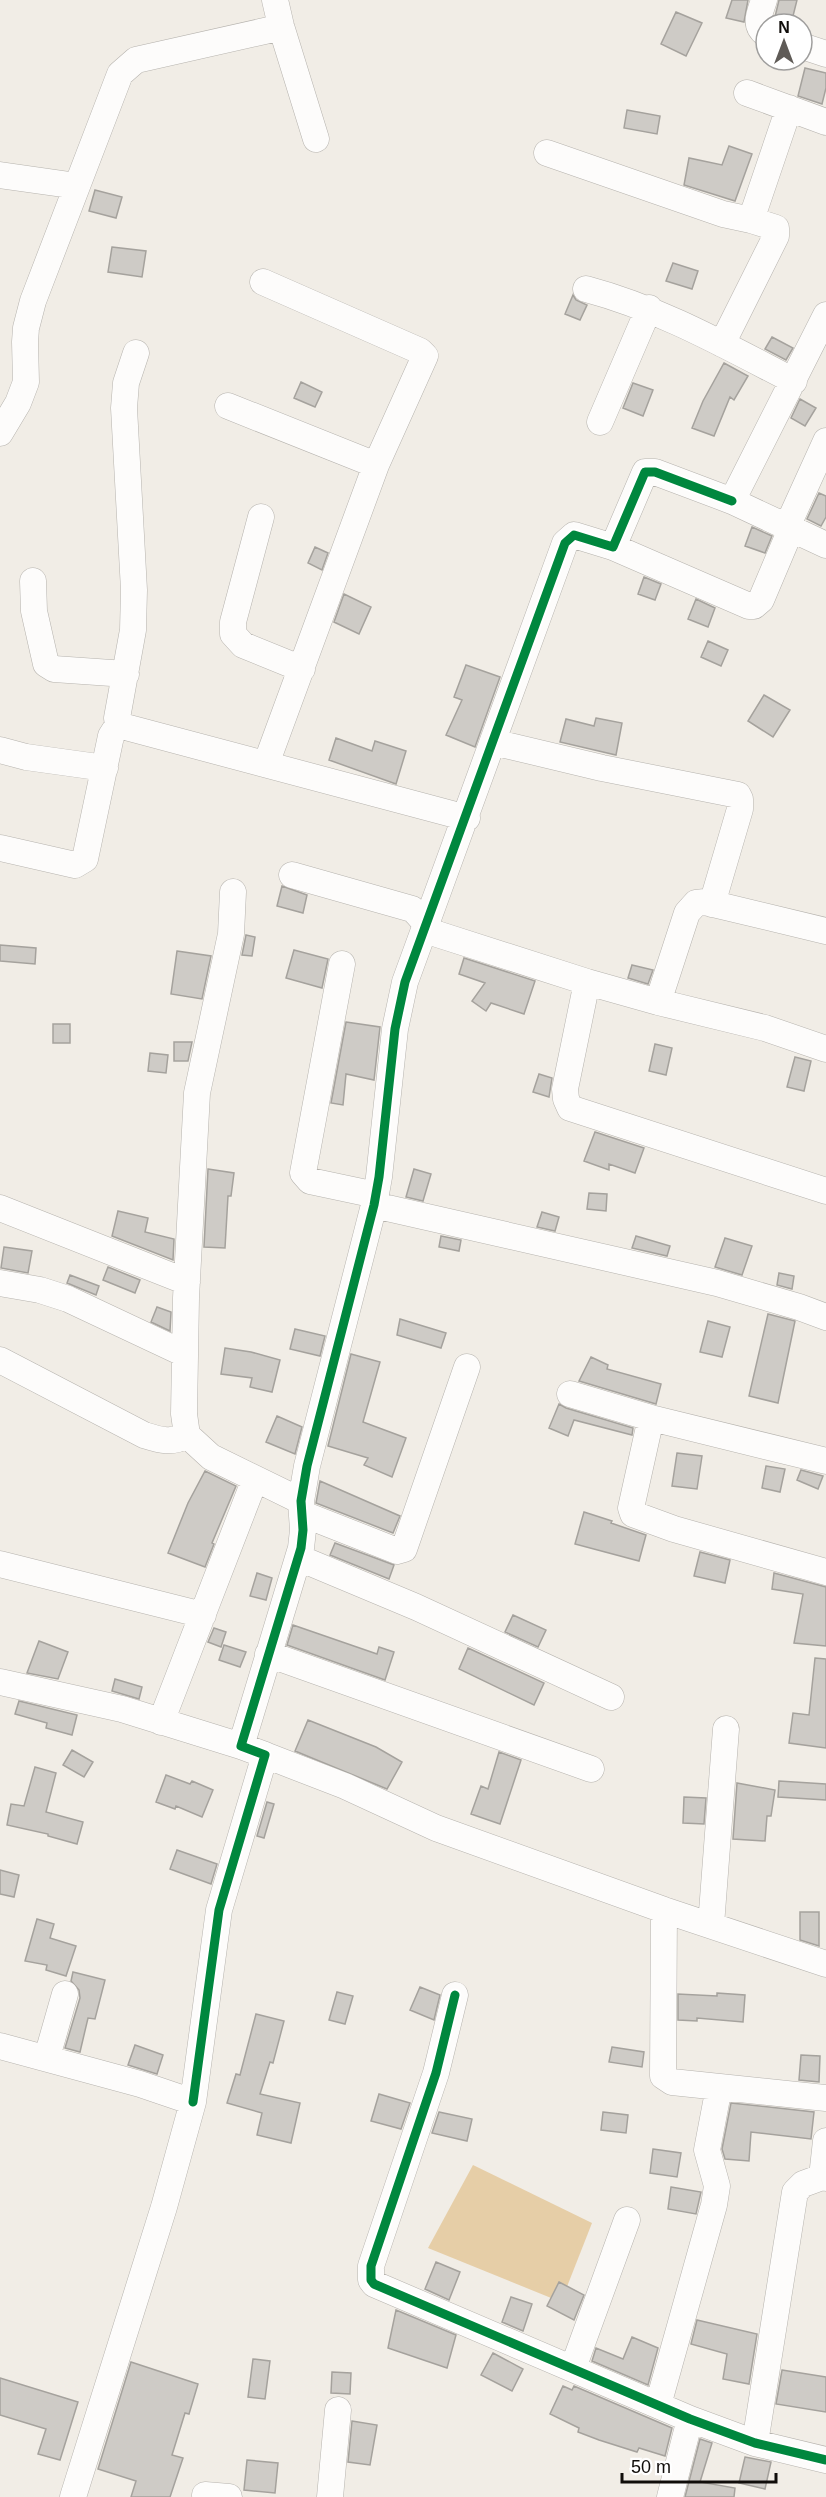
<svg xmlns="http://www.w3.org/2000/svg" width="826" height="2497" font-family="Arial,sans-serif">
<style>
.water{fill:#e6cea7}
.building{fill:#cecbc6;stroke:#a5a29d;stroke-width:1.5}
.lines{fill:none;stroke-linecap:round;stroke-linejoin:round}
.minor-casing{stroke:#b6b3ae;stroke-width:27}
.minor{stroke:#fdfcfb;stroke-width:26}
.cycleway-casing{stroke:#fff;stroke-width:13}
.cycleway{stroke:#00873e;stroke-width:9}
</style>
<rect width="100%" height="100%" fill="#f1ede6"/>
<!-- water -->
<path class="water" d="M473,2165l119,58 -31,79 -133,-54z"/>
<!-- building -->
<path class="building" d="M732,0h16l-4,22 -18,-4z
M779,0h18l-6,24h-14l-3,-3z
M676,12l26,11 -16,33 -25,-12z
M805,68l21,5v15l-4,16 -24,-8z
M627,110l33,6 -3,18 -33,-6z
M729,146l23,8 -17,47 -51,-16 5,-27 33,7z
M95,190l27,7 -6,21 -27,-7z
M112,247l34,4 -4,26 -34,-5z
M673,263l25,8 -6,18 -26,-8z
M573,295l3,5 11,5 -7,15 -15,-6z
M772,337l21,11 -7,12 -21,-11z
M724,363l24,13 -14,24 -4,-3 -16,39 -22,-8 11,-27z
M301,382l21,10 -7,15 -21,-9z
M633,383l20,7 -10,26 -20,-8z
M800,399l16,9 -11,18 -14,-8z
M819,493l7,3v21l-5,9 -14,-7z
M752,527l20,9 -7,17 -20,-7z
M315,547l13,6 -6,17 -14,-7z
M644,577l17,7 -6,16 -17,-6z
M344,594l27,13 -12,27 -25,-12z
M696,599l19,9 -7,19 -20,-8z
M708,641l20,9 -7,16 -20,-9z
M466,665l34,12 -25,70 -29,-12 16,-35 -8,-3z
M764,695l26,15 -17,27 -25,-16z
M596,718l26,5 -6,32 -56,-13 6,-23 28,7z
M336,738l36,13 3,-10 31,10 -10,33 -67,-24z
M282,886l25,9 -4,18 -26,-7z
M246,935l9,2 -3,19 -10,-1z
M0,945l36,3 -1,16 -35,-3z
M294,950l34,9 -6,29 -36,-10z
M177,951l34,5 -9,43 -31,-5z
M464,958l71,23 -11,33 -33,-11 -5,8 -14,-10 13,-18 -26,-9z
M632,965l21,5 -5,14 -20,-6z
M346,1022l34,5 -6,53 -28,-6 -3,31 -12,-2z
M53,1024h17v19h-17z
M174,1042h18l-4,19h-14z
M655,1044l17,4 -6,27 -17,-4z
M150,1053l18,2 -2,18 -18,-2z
M795,1057l16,4 -7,30 -17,-4z
M539,1074l13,4 -3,19 -16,-5z
M595,1132l49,16 -9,25 -26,-9v6l-25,-9z
M208,1169l26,4 -3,23h-3l-3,52 -21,-1z
M414,1169l17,5 -8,27 -17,-4z
M589,1193l18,1 -1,17 -19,-2z
M118,1211l30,7 -3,14 29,7 -1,21 -61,-24z
M542,1212l17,5 -4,14 -18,-4z
M441,1236l20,4 -2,11 -20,-4z
M636,1236l34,10 -3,10 -35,-8z
M725,1238l27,8 -10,29 -27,-8z
M4,1247l28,4 -4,22 -27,-5z
M108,1267l32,13 -5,13 -32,-13z
M779,1273l15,3 -2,13 -15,-4z
M70,1275l29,11 -3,9 -29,-12z
M157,1307l14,5 -1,19 -19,-9z
M768,1314l27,7 -17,82 -29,-7z
M400,1319l46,14 -5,15 -44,-13z
M708,1321l22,6 -8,30 -22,-5z
M295,1329l30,7 -5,20 -30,-7z
M225,1348l26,4 29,8 -8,32 -22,-5 2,-9 -31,-4z
M351,1354l29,8 -17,60 43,16 -14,39 -28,-12 4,-7 -40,-12z
M591,1357l17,8 -1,4 54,15 -5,20 -77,-23z
M559,1404l7,4 67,20 -1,7 -58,-15 -6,16 -19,-8z
M277,1416l25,11 -7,27 -29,-12z
M677,1453l25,3 -5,33 -25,-3z
M766,1466l19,3 -5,23 -18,-4z
M801,1470l22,6 -5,13 -21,-9z
M205,1471l31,15 -24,57 2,1 -9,23 -37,-14 20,-50z
M320,1481l80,35 -7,17 -77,-30z
M584,1512l28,9 -1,2 35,12 -7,26 -64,-17z
M335,1543l59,22 -5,14 -59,-24z
M700,1552l30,8 -5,23 -31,-7z
M257,1573l15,5 -6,22 -16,-4z
M774,1573l52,14v59l-32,-3 9,-49 -31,-5z
M513,1615l33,15 -8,17 -33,-15z
M293,1625l84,29 2,-7 15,5 -9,28 -98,-35z
M214,1628l12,4 -5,15 -13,-5z
M39,1641l29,11 -10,27 -31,-6z
M224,1645l22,7 -6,15 -21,-7z
M468,1648l76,35 -10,22 -75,-36z
M815,1658l11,1v89l-37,-5 4,-30 16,2z
M115,1679l27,8 -3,12 -27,-8z
M19,1701l58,14 -5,20 -26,-7 1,-5 -32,-9z
M308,1720l68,27 26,15 -15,27 -92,-38z
M72,1750l21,12 -9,15 -21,-12z
M499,1752l22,8 -21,64 -29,-10 10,-28 7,3z
M35,1767l21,6 -10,39 37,10 -6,22 -29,-8v-2l-41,-9 4,-21 13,2z
M166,1775l24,9 2,-3 21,9 -11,27 -26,-11 -1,3 -19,-7z
M779,1781l47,3v16l-48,-3z
M737,1783l38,7 -4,26h-4l-2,25 -32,-2z
M684,1797l22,1 -2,26 -21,-1z
M267,1802l7,2 -10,34 -7,-2z
M177,1850l40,14 -6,20 -41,-15z
M0,1870l19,5 -5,22 -14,-3z
M800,1912h19v34l-19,-6z
M37,1919l17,5 -4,14 26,8 -10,30 -20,-6 1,-5 -22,-4z
M73,1972l32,8 -10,39 -7,-1 -8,34 -15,-4 15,-50 -1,-8 -8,-9z
M420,1987l20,8 -6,25 -24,-10z
M337,1992l16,4 -8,28 -16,-4z
M717,1993l28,2 -2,27 -46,-4v3l-19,-1v-26l39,2z
M256,2014l28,7 -11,42 -3,-1 -10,32 40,9 -9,40 -34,-8 5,-22 -35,-10 9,-29 4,1z
M135,2045l28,10 -6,19 -29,-9z
M612,2047l32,5 -2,15 -33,-5z
M801,2055l19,1 -1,26 -20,-2z
M379,2094l31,9 -9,26 -30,-8z
M731,2103l83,9 -3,27 -60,-7 -2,29 -24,-2 -3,-10z
M439,2112l33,7 -5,22 -35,-8z
M603,2112l25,3 -2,18 -25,-3z
M653,2149l28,4 -4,24 -27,-4z
M671,2187l30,5 -5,22 -28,-5z
M436,2262l24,10 -11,28 -24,-11z
M559,2282l25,13 -10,25 -27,-14z
M511,2297l21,7 -9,27 -21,-9z
M396,2310l60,25 -9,33 -59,-20z
M697,2320l60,14 -8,50 -26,-5 4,-25 -36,-10z
M632,2337l26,11 -10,37 -56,-24 4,-13 27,11z
M493,2353l30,16 -11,22 -31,-16z
M253,2359l17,2 -5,38 -17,-2z
M131,2362l67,22 -9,30 -4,-1 -13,42 11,3 -13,39h-39l5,-16 -38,-12z
M782,2370l44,7v35l-50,-8z
M332,2372l19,1 -1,21 -19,-1z
M0,2378l78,24 -18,58 -22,-6 8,-25 -46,-14z
M563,2386l9,4 2,-4 98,42 -7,28 -26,-8 -2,4 -38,-12 -21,-8 1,-4 -29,-14z
M352,2421l25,4 -7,40 -22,-3z
M700,2439l12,4 -12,39 35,6 -1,9h-49z
M745,2457l26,5 -6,27 -26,-6z
M247,2460l31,3 -3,30 -31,-3z"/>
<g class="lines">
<defs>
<path id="minor" d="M275,0l6,26 35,113
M764,0c-4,13 -11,25 2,34
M802,46l24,8
M747,93l79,29
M547,153l176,61 28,6
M0,175l77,11
M263,282l157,69 5,5 -49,109 -110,299
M586,289c75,20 140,57 208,92
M826,315l-94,186 94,44
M722,344l54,-108v-8l-25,-8 38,-112
M228,406l148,59
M600,422l49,-114
M0,433l18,-30 8,-21 -1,-40 1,-14 7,-27 87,-227 16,-14 142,-32 3,-2
M261,517l-28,105v12l10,11 59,24
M787,527l39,-86
M613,547l136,59h5l7,-6 30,-71
M33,581l1,30 12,53 8,5 72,5
M118,725l-1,-7 16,-88 1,-40 -10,-182 2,-25 10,-30
M493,742l109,26 136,27 2,4v10l-28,95
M0,750l26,7 79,11
M0,848l75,17 10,-6 26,-123 7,-11 349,93
M292,875l120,34c11,8 13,19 25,25l150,48 -22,107 1,10 4,9 256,83
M233,892l-2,42 -34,159 -11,205 -2,116 3,21 24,22 90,44
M342,964l-39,209 7,8 66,14
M587,982l71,20 107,26 61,21
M658,1002l29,-89 9,-10 9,-1 121,29
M374,1205l343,78 82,24 27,10
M0,1208l187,74
M0,1283l40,7 28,9 117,55
M0,1360l144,75c16,5 28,9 43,0
M570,1394l81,24 -20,90 2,6 41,15 152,43
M651,1418l175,43
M303,1514l94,37 7,-2 63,-182
M299,1558l117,49 195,90
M0,1564l203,51
M268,1654l323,115
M0,1682l122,27 119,37
M161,1722l94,-243
M265,1755l80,31 91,42 228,82
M711,1925l15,-196
M826,1964l-162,-54 -1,166 9,6 154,16
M455,1995l-19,78 -65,193v14l3,4 316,135 65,24 71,17
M0,2046l140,38 53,18 -29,105 -91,290
M47,2057l18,-63
M193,2102l26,-192 46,-155 -24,-9 60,-198 2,-18 -2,-29 6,-35 67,-261 5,-28 16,-148 10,-47 160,-439 9,-8 39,12 32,-75h10l77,29
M826,2141l-4,36 4,1
M573,2368l54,-148
M658,2405l56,-200 3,-19 -10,-36 12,-63
M755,2443l40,-251 8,-8 19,-7
M205,2495l24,2
M330,2497l8,-87
M670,2497l20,-78"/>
</defs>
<!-- minor casing -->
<use href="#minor" class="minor-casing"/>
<!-- minor -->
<use href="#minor" class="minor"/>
<defs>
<path id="cycleway" d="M455,1995l-19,78 -65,193v14l3,4 316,135 65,24 71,17
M193,2102l26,-192 46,-155 -24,-9 60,-198 2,-18 -2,-29 6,-35 67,-261 5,-28 16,-148 10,-47 160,-439 9,-8 39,12 32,-75h10l77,29"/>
</defs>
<!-- cycleway casing -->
<use href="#cycleway" class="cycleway-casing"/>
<!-- cycleway -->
<use href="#cycleway" class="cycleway"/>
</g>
<!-- north arrow -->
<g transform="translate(784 42)"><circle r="28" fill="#ffffff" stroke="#9f9e9d" stroke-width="1.5"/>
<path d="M0-4.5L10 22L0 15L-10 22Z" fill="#5f5b57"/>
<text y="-9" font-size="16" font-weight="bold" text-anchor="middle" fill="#100d0a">N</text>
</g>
<!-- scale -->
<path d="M622 2473v9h154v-9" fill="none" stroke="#100d0a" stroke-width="3"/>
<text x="631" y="2473" font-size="18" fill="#100d0a" stroke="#ffffff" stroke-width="4.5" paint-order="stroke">50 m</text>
</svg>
